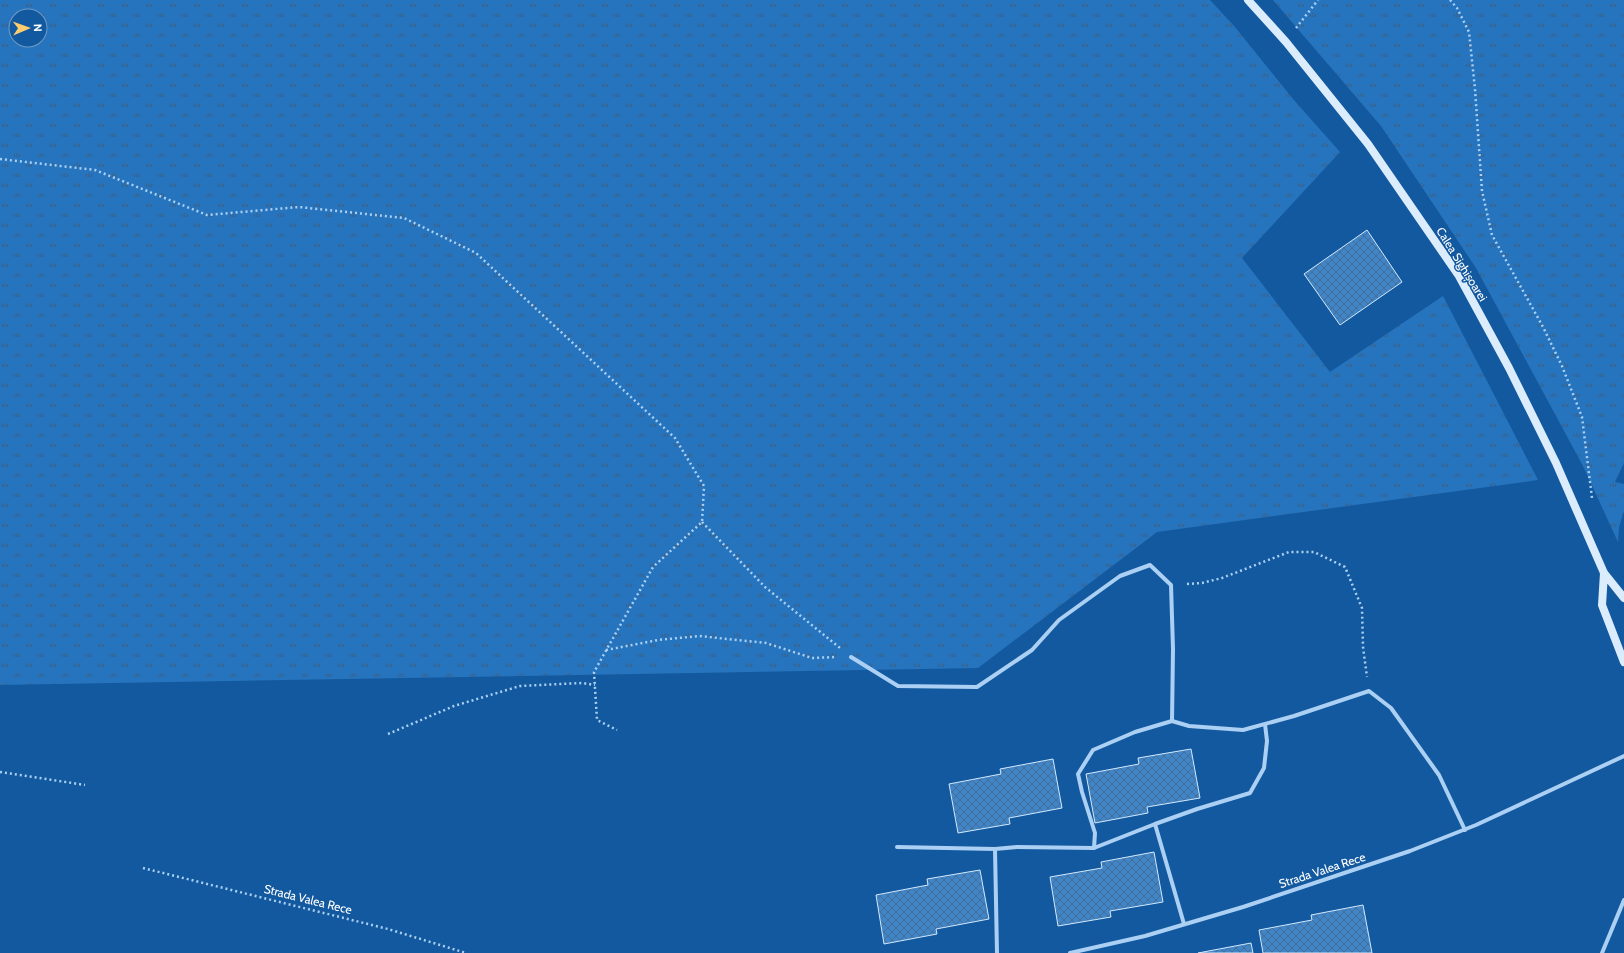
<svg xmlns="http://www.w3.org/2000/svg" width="1624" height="953" font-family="Cabin,sans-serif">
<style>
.grass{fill:url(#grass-tufts);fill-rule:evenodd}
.building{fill:url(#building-cross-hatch);stroke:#d3e9fe}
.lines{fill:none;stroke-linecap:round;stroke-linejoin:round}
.path{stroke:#abd0f4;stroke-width:2.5;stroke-dasharray:2 3;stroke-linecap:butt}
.street{stroke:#abd0f4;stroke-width:4}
.secondary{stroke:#dbecfd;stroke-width:8}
.labels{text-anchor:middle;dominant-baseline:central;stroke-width:3;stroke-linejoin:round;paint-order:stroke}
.street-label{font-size:12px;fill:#fff;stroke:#13599f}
</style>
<defs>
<pattern id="grass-tufts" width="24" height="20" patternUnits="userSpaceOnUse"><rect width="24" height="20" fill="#2674bd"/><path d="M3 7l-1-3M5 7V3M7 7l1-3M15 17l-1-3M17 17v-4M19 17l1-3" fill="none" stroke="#396084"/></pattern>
<pattern id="building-cross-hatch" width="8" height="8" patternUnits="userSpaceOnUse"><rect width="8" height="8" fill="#4085c7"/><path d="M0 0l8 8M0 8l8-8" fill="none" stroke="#456e96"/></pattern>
</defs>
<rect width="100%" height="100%" fill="#13599f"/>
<!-- grass -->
<path class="grass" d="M0,0h1210l25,27 58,72 47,53 -98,106 88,114 113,-76 95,184 -381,52 -179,136 -978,17zM16,16h24v24h-24z
M1273,0h351v463l-9,19 9,2v27l-5,16 -1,15 -35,-76 -107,-198 -95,-142z"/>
<!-- building -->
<path class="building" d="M1367,230l35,52 -62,43 -36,-51z
M1191,749l9,49 -53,9 1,6 -53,10 -9,-49 53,-10 -1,-6z
M1053,759l9,49 -53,10 1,6 -52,9 -9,-49 52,-10 -1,-5z
M1154,852l9,50 -53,9 1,6 -53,9 -8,-49 52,-9 -1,-6z
M980,870l9,49 -53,10 1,5 -53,10 -8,-49 52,-10 -1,-6z
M1363,905l9,48h-109l-4,-23 53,-10 -1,-5z
M1251,943l2,10h-55z"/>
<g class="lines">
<!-- path -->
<path class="path" d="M1450,0l7,8 12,24 6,57 7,102 10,44 51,92 19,39 20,51 10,81
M1296,28l22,-28
M0,159l95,11 112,45 92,-8 105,11 72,35 199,185 29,48 -2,36 -49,45 -59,105 3,48 20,10
M702,522l63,65 75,61
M1187,584l15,-1 20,-5 67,-26h25l31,15 17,41 1,39 4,30
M606,650l52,-10 41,-4 67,7 46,15 25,-1
M388,734l66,-28 66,-20 62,-3 13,2
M0,772l85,13
M143,868l245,61 78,24"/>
<!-- street -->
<path class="street" d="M851,657l47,29 79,1 55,-37 27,-30 61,-44 30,-11 21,20 2,64 -1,72
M897,847l98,2
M1094,848l1,-15 -13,-41 -4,-18 15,-24 42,-18 37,-11 17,5 54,4 51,-14 75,-25 22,17 48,67 26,55
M1184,924l-29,-100 42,-15 53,-16 14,-25 3,-27 -2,-17
M997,953l-2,-104 22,-2 77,1 61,-24
M1070,953l75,-17 98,-29 167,-56 66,-26 148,-69
M1602,953l22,-53"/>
<!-- secondary -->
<path class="secondary" d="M1248,0l38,42 82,102 91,132 50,92 47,95 48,110 20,25
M1604,573l-2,32 22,57"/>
</g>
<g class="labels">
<!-- street labels -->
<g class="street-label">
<text transform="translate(1462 264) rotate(58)">Calea Sighișoarei</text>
<text transform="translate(1322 870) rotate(-18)">Strada Valea Rece</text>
<text transform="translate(308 899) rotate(14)">Strada Valea Rece</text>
</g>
</g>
<!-- north arrow -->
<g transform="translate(28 28) rotate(88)"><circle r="19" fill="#13599f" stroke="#719bc5"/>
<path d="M0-3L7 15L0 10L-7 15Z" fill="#ffcc6e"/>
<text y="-6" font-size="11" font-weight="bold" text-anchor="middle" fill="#ffffff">N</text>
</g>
</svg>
